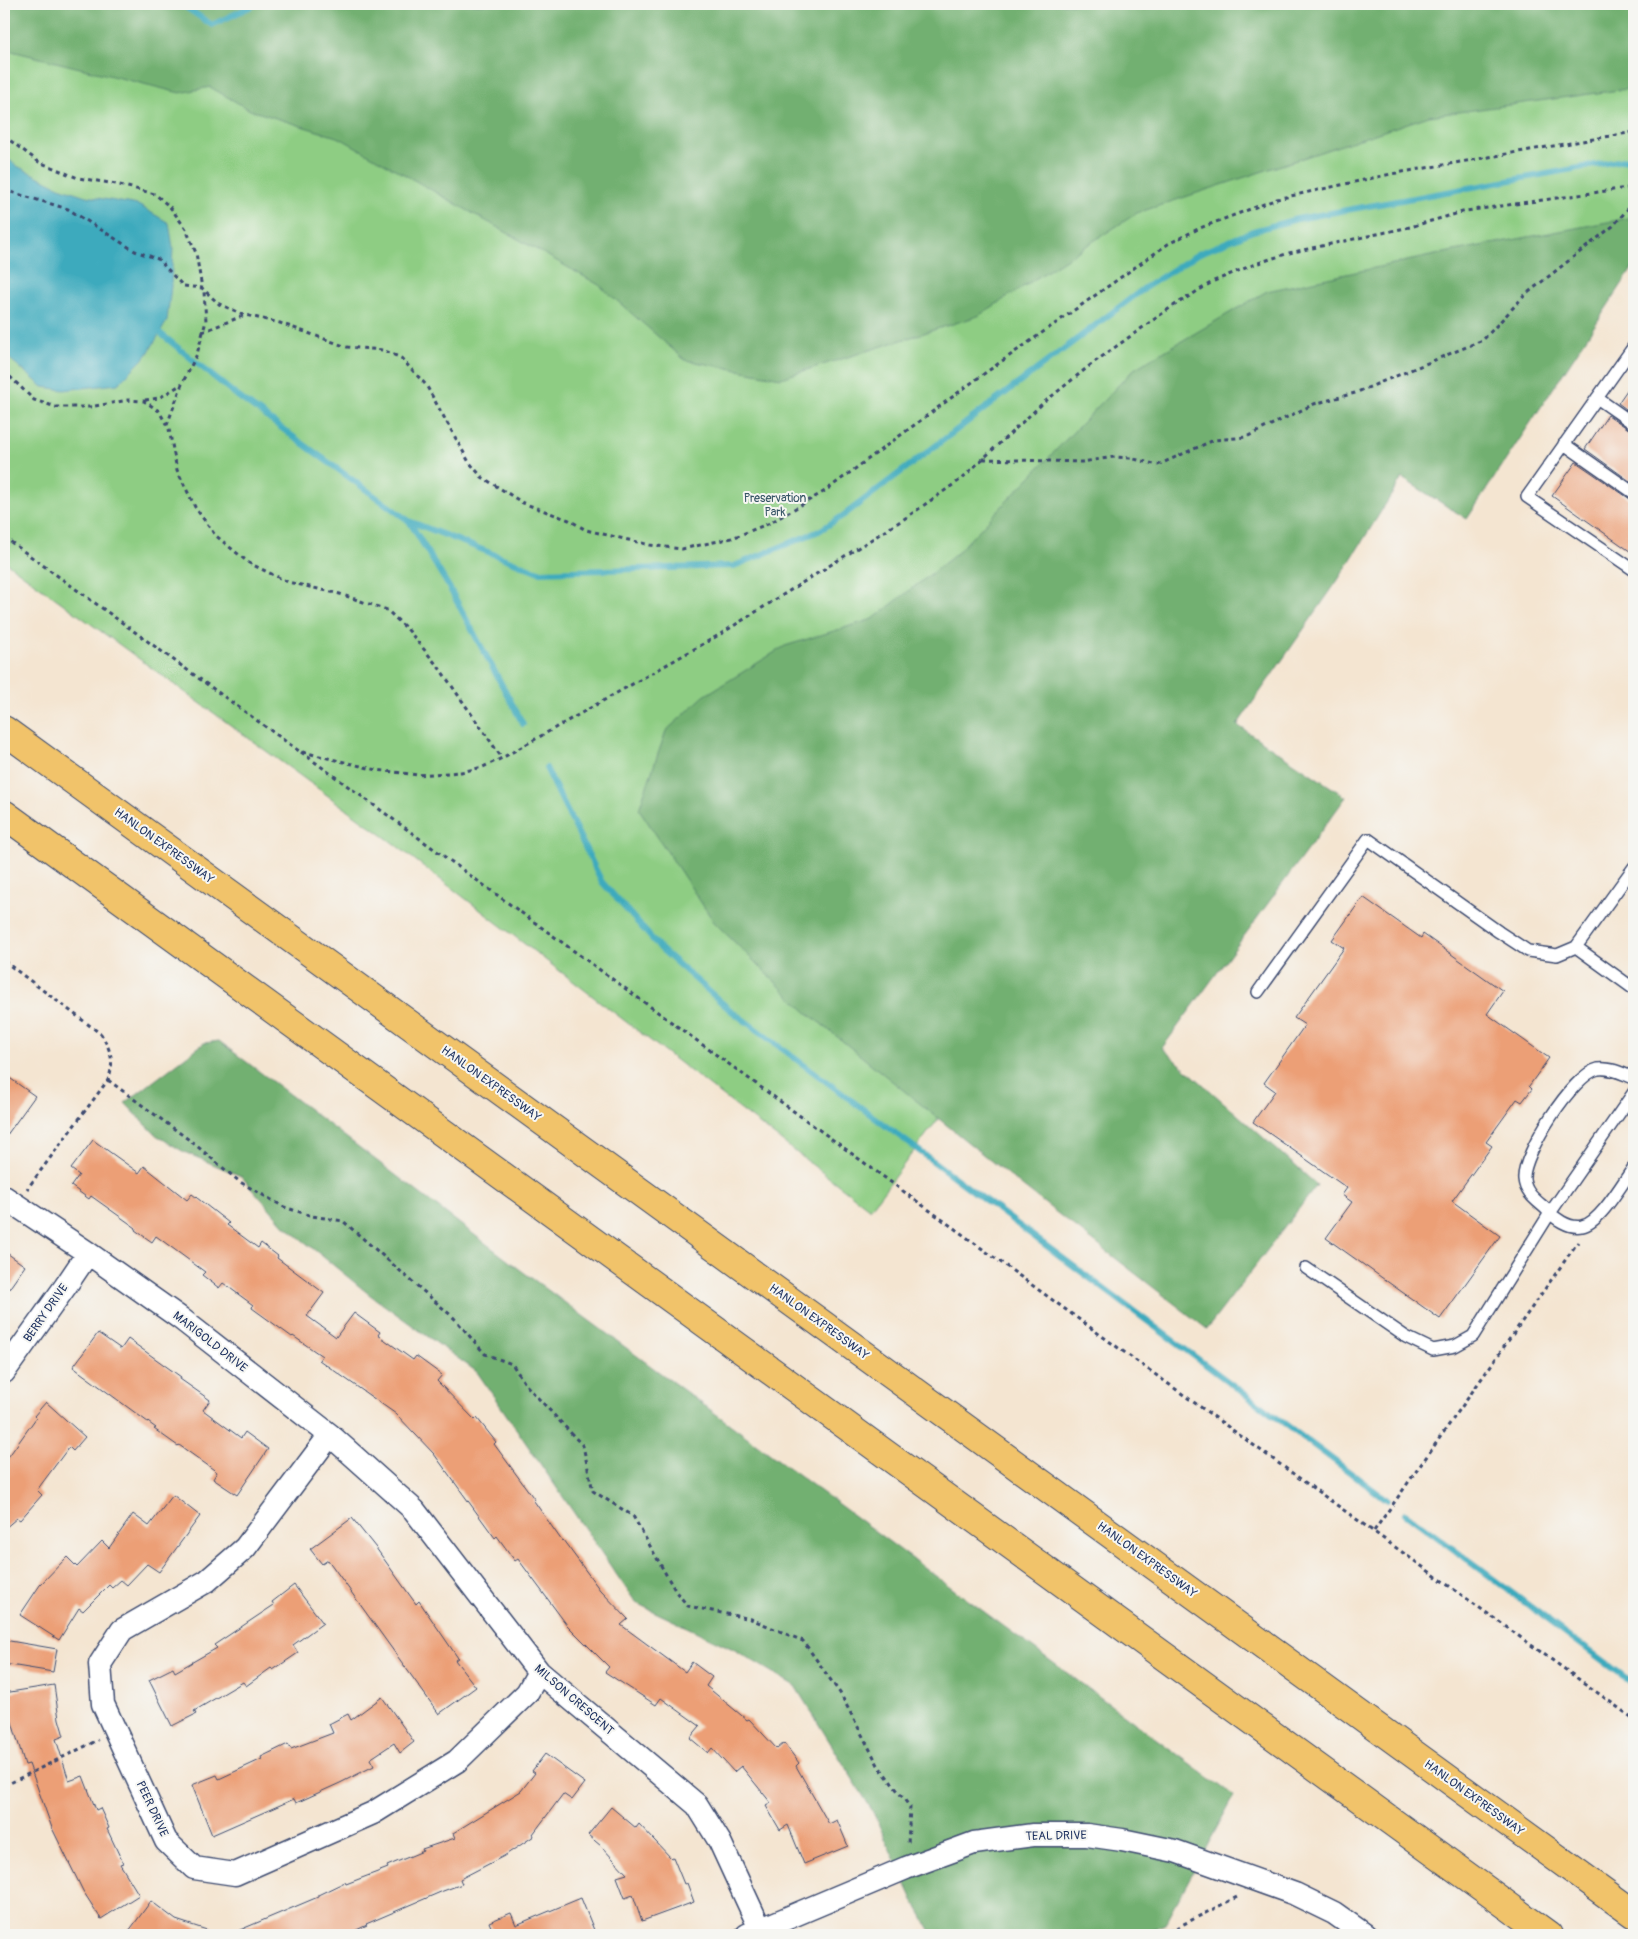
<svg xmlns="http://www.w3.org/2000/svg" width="1638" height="1939" font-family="Pangolin,sans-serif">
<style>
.green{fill:#8ecd83;stroke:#547e70}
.forest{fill:#72b071;stroke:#467068}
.water{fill:#3daabd;stroke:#2c6c8e}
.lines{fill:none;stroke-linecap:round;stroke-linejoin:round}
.stream{stroke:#3daabd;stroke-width:6}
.building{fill:#ec9f76}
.lane-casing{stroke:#3c4a6f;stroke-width:14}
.street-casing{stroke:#3c4a6f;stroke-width:25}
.highway-casing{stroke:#3c4a6f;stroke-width:30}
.path{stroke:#3c4a6f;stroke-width:3;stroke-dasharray:4 4;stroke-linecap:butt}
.lane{stroke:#fff;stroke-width:11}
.street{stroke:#fff;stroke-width:22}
.highway{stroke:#f1c36a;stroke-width:28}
.labels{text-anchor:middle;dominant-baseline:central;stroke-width:4;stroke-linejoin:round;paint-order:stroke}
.park-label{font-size:12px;fill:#385667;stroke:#f6f6f2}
.street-label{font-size:12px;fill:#1b2f5e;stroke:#f6f6f2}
</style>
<rect width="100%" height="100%" fill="#f6f6f2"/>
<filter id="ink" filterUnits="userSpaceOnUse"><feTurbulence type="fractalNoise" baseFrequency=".02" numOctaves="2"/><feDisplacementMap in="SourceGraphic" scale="10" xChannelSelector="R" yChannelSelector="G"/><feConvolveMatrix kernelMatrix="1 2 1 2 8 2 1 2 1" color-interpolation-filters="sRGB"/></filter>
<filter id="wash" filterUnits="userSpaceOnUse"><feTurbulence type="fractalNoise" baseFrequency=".0096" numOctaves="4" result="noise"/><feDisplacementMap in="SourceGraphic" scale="20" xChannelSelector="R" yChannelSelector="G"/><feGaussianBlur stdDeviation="1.12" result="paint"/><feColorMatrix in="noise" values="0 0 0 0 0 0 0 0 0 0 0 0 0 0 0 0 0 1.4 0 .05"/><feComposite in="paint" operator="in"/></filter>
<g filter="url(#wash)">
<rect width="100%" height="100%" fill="#f4e5d1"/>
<!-- green -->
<path class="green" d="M4,4h1630v219l-232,255 -165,247 -367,484 -481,-369 -385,-279z"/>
<!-- forest -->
<path class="forest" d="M4,4h1630v84l-205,28 -292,97 -159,103 -197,62 -96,-18 -86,-75 -259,-147 -90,-28 -40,-23 -30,6 -176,-44z
M1634,217v49l-167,253 -65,-41 -64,102 -101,145 109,72 -184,251 155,137 -110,144 -185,-143 -218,-176 -90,-88 -75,-113 27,-78 38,-35 81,-50 88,-27 82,-64 179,-186 133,-78 187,-40z
M219,1041l303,230 712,525 -69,128 -26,11h-206l-20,-35 -41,-90 -77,-124 -62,-37 -97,-46 -159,-231 -107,-77 -86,-70 -43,-49 -57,-24 -28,-17 -31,-32 79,-60z"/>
<!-- water -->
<path class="water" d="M4,156l13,10 42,21 27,9 52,9 31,18 4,25 -2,38 -4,35 -20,34 -29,29 -54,6 -21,-3 -39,-33z"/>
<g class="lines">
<!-- stream -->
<path class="stream" d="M181,4l31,21 44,-21
M414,4h4
M160,333l76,62 173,126 130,51 195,-6 85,-35 25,-16 302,-228 52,-33 55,-23 44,-12 337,-61
M409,521l40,66 74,137
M546,768l56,114 59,67 68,60 658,491
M1405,1513l229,171"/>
</g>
<g id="blocks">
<!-- building -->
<path class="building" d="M1634,380v35l-16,-12z
M1608,415l22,15 4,1v53l-49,-35z
M1576,462l54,37 4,1v54l-82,-58z
M1363,897l58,41 2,-4 80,57 -16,23 62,44 -20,28 3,3 -10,13 -5,-3 -31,43 6,4 -40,55 48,35 -60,83 -114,-81 26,-36 -10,-7 5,-7 -94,-66 22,-31 -11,-8 41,-58 -11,-7 50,-70 -12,-8z
M4,1074l31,22 -31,43z
M93,1140l46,33 5,-7 43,34 5,-6 37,29 -2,2 31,23 3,-5 17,13 -1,2 47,35 -17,23 29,21 18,-24 26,19 -2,3 35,25 3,-4 26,19 -5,6 38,39 2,-2 19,24 -2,2 41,56 -1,1 28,40 1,-1 37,50 28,29 -7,6 64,47 7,-10 20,15 -6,9 41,34 2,-1 28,30 7,-6 15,20 -3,3 33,58 8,-4 11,26 -44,18 -16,-39 -8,5 -14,-24 5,-3 -30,-37 -7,6 -22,-24 -4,5 -18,-15 10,-12 -39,-28 -5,7 -51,-33 4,-5 -42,-42 -49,-66 -3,2 -18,-25 -2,2 -61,-84 -38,-40 -77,-54 3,-4 -29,-20 -1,1 -40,-29 1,-3 -30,-22 -4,5 -17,-13 3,-3 -49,-36 -4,6 -17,-12 1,-2 -45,-32 -2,3 -18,-13 8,-11 -8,-6z
M4,1251l21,15 -21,30z
M98,1333l23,16 7,-10 53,38 -1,2 30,21 -7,10 38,28 4,-6 23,17 -31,46 -24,-16 4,-7 -38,-27 -1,1 -24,-17 2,-1 -83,-61z
M46,1402l39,35 -12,14 -4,-4 -32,43 5,5 -22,25 -3,-2 -13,11v-66l32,-45 -2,-2z
M173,1495l27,21 -41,56 -12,-8 -20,21 -6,-5 -9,8 -3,-3 -26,26 -4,-3 -20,32 -39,-25 20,-30 27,-28 10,10 25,-26 7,7 24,-34 16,12z
M352,1518l24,30 40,56 3,-3 39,57 -3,2 21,27 -37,27 -111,-154 -6,4 -12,-15z
M294,1585l29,38 -30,22 5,8 -25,17 -2,-2 -25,18 -3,-4 -49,29 2,3 -24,12 -23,-46 24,-12 2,4 42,-24 -3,-3 60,-40 -2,-3z
M4,1640l53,9 -4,23 -49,-8z
M54,1685l5,34 5,17 -8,3 13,42 14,-5 13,34 4,-2 9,20 -2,1 16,34 -3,1 19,31 -38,24 -18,-28 -31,-63 -23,-64 -4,1 -14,-46 -3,1 -4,-27z
M382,1697l32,45 -14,11 -6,-10 -24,16 4,7 -34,17 -44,20 -2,-4 -82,36 -20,-50 25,-10 2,4 43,-20 -1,-2 27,-13 3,5 42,-16 -4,-9 19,-10 3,6z
M545,1754l40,29 -13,17 -9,-6 -30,40 1,2 -30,20 -44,23 2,5 -19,7 -77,33 1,1 -21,10h-118l90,-38v-2l27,-13 1,2 42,-16 -1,-2 36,-15 -1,-2 33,-11 -2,-5 68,-42 14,-18 -3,-2z
M611,1807l25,21 3,-4 32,34 2,-1 11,27 3,-1 7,19 -52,19 -9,-26 -8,3 -8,-21 10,-3 -26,-28 -13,-11z
M581,1898l15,37h-105l3,-1 -5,-12 22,-9 5,12z
M151,1901l25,19 37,12v3h-87z"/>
</g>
</g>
<g filter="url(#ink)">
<use href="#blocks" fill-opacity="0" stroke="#3c4a6f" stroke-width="1"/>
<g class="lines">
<defs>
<path id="lane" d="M1634,346l-107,151 107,73
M1597,398l37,26
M1564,444l70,49
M1576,947l58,-80
M1258,992l110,-153 131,93 29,19 29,4 19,-8 58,42
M1634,1078c-11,-4 -24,-11 -36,-9 -25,5 -76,86 -74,110 1,14 12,21 22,30 8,9 23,20 36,17 18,-3 41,-44 52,-59
M1306,1268l100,69 27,13 22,-4 18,-10 77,-123 84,-121"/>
<path id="street" d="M4,1197l84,56 92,65 150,117 84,75 125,162 158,133 23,37 43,93
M4,1372l61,-85 23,-34
M330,1435l-85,113 -38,33 -85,49 -22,34 3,40 63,137 28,27 41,6 138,-61 84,-52 70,-68 12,-21
M747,1935l159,-67 68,-25 59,-8h54l35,5 53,11 120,43 39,19 31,22"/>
<path id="highway" d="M4,730l1630,1184
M4,814l1544,1121"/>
</defs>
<!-- lane casing -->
<use href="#lane" class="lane-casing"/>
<!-- street casing -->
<use href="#street" class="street-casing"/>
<!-- highway casing -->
<use href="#highway" class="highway-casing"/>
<!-- path -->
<path class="path" d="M4,136l35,26 39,16 38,6 39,10 15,13 16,22 10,24 6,35
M4,190l64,19 67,42 23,8 25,27 19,2 17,16 26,11 35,8 67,24 36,3 18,8 25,27 43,77 13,15 41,26 46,17 17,10 64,15 32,4 50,-11 38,-15 55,-32 153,-113 190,-134 32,-16 77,-29 114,-25 243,-42
M202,332l43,-17
M4,371l30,29 22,7h34l38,-7 16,1 15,10 10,18 8,41 18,37 20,28 34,28 39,19 52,12 47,16 22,21 31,38 62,89
M145,400l14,-2 23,-14
M167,425l15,-41 15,-30 9,-33 -2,-29
M983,459l99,3 32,-5 16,1 28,7 56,-25 32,-3 68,-33 41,-11 128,-53 42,-45 88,-69 21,-24
M4,537l295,214 78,19 41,5 43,-3 22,-5 19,-9 217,-123 188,-118 53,-37 82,-76 51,-41 77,-55 44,-27 41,-17 34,-11 121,-26 56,-16 168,-24
M301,752l805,587 528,380
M4,961l97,73c10,17 14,27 7,46l-81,109
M108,1080l84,62 48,40 44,25 28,9 31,5 111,97 31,36 27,10 14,21 57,61 10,45 40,25 43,76 12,14 63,13 52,22 37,52 38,72 32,42 -2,38
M1374,1531l204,-289
M4,1786l94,-46
M1162,1935l77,-39"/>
<!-- lane -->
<use href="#lane" class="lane"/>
<!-- street -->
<use href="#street" class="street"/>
<!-- highway -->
<use href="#highway" class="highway"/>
</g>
</g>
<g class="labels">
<!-- park labels -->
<g class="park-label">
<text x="775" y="498">Preservation<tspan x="775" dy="14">Park</tspan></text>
</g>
<!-- street labels -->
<g class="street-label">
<text transform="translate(164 846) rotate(36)">HANLON EXPRESSWAY</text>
<text transform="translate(491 1084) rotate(36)">HANLON EXPRESSWAY</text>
<text transform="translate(46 1313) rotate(-55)">BERRY DRIVE</text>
<text transform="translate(819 1322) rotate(36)">HANLON EXPRESSWAY</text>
<text transform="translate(210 1342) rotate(38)">MARIGOLD DRIVE</text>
<text transform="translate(1147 1560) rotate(36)">HANLON EXPRESSWAY</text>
<text transform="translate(574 1700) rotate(41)">MILSON CRESCENT</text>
<text transform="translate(1474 1798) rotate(36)">HANLON EXPRESSWAY</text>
<text transform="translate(152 1809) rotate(65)">PEER DRIVE</text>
<text transform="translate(1056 1836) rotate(-1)">TEAL DRIVE</text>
</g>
</g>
<!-- margin -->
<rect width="1638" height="1939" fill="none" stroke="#f6f6f2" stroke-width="20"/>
</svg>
